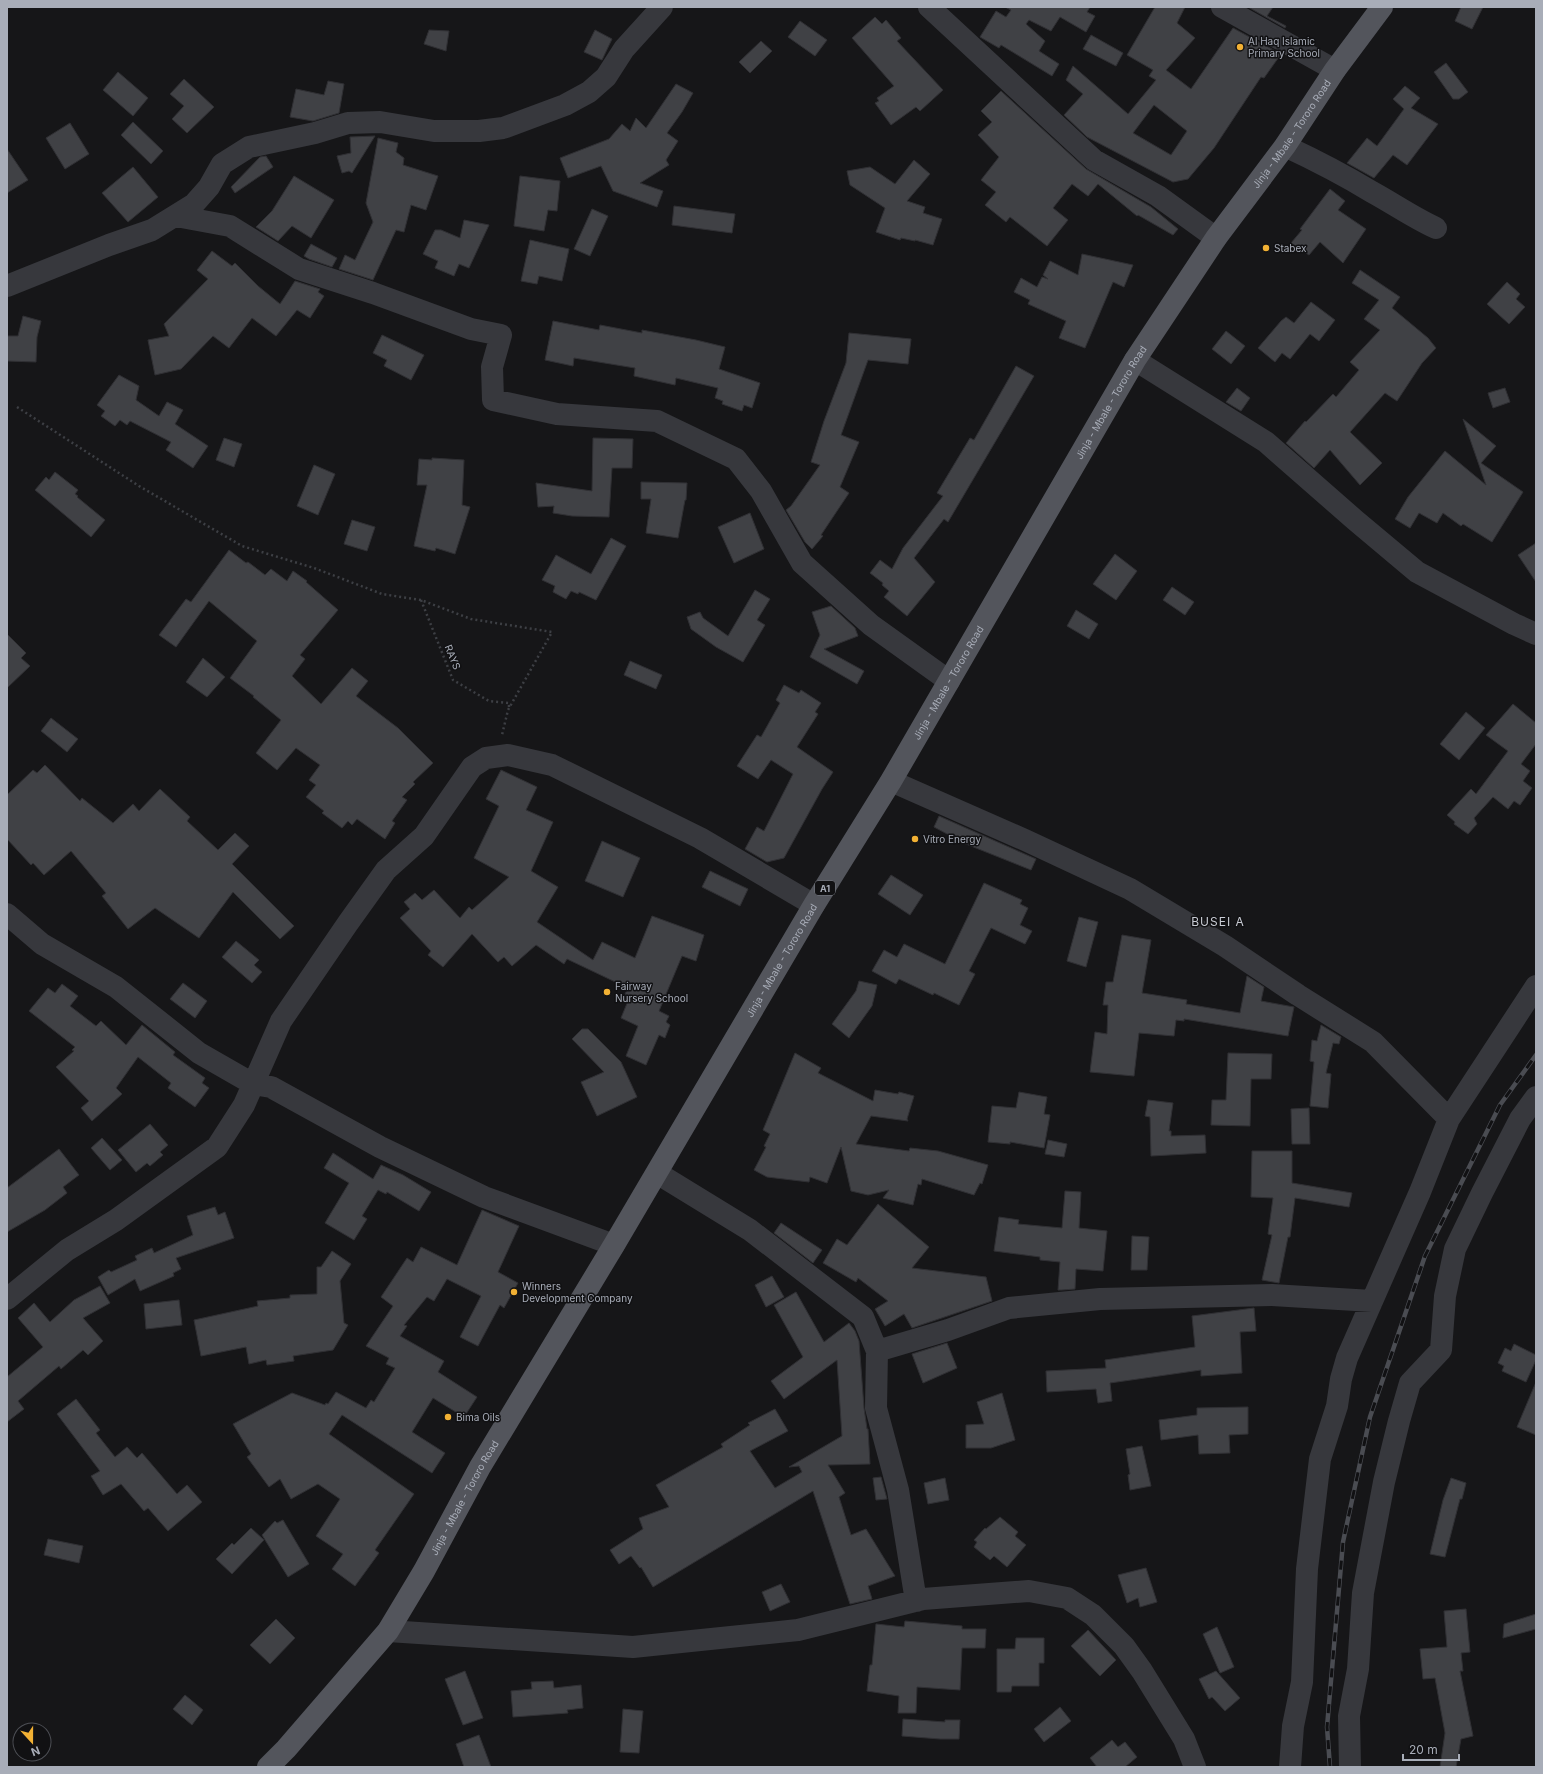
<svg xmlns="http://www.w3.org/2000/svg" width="1543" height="1774" font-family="Inter,sans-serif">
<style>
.building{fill:#404145;stroke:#303034;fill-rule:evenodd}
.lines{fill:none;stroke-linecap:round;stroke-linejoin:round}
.path{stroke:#3d3f44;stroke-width:2.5;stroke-dasharray:2 3;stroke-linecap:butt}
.minor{stroke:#37383d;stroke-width:22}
.major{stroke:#53555c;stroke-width:22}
.rail-casing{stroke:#4a4c52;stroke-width:4.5}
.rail{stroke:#111113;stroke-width:3;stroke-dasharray:9;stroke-linecap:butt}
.poi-dot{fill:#f2b134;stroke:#111113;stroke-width:1.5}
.labels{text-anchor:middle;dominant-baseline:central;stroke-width:3;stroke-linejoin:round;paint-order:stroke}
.shield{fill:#111113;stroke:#7b7e86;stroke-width:1}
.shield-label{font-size:9px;font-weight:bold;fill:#a8adb8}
.poi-label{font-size:10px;fill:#a8adb8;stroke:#111113;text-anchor:start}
.street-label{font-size:10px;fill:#a8adb8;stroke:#111113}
.quarter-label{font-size:12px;letter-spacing:1px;fill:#c9ccd4;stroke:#111113}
</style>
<rect width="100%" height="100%" fill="#161618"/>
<!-- building -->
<path class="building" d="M1005,7h85l-3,5 8,4 -9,16 -26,-15 -9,14 -22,-11 -3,4 19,17 -6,10 20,13 -7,12 -51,-31 -2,3 -19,-11 16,-26 10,6 5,-7z
M1155,7h30l-8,16 18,15 -29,32 25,19 42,-61 48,26 -17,24 -3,-1 -47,71 -26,31 -15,3 -86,-45 -23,-22 19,-21 -17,-14 7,-14 55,48 28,-34 -7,-4 4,-6 -26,-15zM1154,105l33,26 -16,24 -38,-22z
M1248,7h25l-6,9 19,10 -1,2z
M1461,7h22l-11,22 -17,-8z
M875,17l7,7 4,-4 15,18 -4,3 46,49 -23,21 -4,-4 -25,18 -16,-22 4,-2 -2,-3 17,-12 -42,-48z
M800,21l27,19 -12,16 -27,-19z
M429,30l20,1 -3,20 -22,-7z
M595,30l17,9 -10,21 -18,-8z
M1091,35l32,18 -7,13 -33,-17z
M761,41l11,10 -22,22 -11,-11z
M1446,63l22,29 -9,7h-6l-19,-27z
M118,72l30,26 -15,18 -30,-26z
M184,79l30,28 -27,26 -15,-14 12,-13 -14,-12z
M328,81l16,3 -5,29 -26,8 -23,-4 6,-28 28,6z
M676,84l17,9 -11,19 -15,21 11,8 -12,19 3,5 -29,18 23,8 -6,16 -44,-16 -12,-25 -33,12 -8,-20 49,-19 13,-15 8,7 6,-13 10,10z
M1405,86l15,12 -9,10 27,16 -31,41 -14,-10 -19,23 -27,-15 20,-25 10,8 27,-37 -11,-10z
M1001,91l85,78 65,38 27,22 -5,6 -35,-20 -1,1 -39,-32 -10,12 -16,-12 -19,24 15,12 -21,26 -37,-29 -4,5 -21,-17 11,-13 -15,-12 18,-23 -21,-22 14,-13 -11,-11z
M133,122l30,29 -12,13 -30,-29z
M70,123l19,31 -24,15 -19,-31z
M375,136l-23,37 -3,-2 -7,2 -5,-17 14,-3 -1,-16z
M378,138l20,5 -2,9 8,6 -1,7 35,11 -12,34 -15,-5 -7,27 -8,-2 -23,50 -34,-11 6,-14 10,5 18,-38 -7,-19z
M7,149l21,31 -21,13z
M266,156l7,11 -38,26 -4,-6 29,-30z
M914,160l16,14 -23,27 18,6 -2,6 19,6 -9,26 -18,-5v1l-14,-3 -1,2 -24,-8 9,-24 -35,-23 -3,-14 23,-4 25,17z
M133,167l25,30 -30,25 -26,-29z
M294,176l40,24 -23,38 -19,-12 -14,15 -22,-14 16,-16z
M520,176l40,5 -3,30 -9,-1 -4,21 -30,-5z
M1330,189l15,12 -7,9 28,19 -23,34 -23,-21 -11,13 -18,-12 11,-13 -2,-1z
M674,206l61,8 -3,19 -60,-8z
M592,209l16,7 -18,40 -16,-7z
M464,220l25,5 -20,43 -10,-4 -5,12 -19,-8 3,-7 -15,-7 12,-24h6l19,8z
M530,240l39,9 -7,32 -23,-5 -2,8 -16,-3z
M311,244l26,14 -5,9 -23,-8 -5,-3z
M212,251l20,15 3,-3 23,23 22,18 15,-23 25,8 -2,3 6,4 -14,22 -13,-8 -21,26 -24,-18 -23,30 -16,-12 -32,33 -26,6 -7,-35 21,-4 -5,-12 44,-45 -11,-9z
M1082,254l51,11 -9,22 -11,-5 -28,66 -26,-10 7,-17 -38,-17 2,-4 -16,-8 7,-14 16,9 5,-10 6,2 -5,-4 7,-14 28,14z
M1360,270l40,27 -8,11 36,30 8,10 -14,15 -25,38 -12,-8 -35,39 32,31 -22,22 -30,-35 -16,18 -28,-25 19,-22 1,1 27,-28 3,3 23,-27 -9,-8 30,-32 -16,-11 15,-19 -27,-17z
M1507,282l13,12 -4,5 9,8 -16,17 -22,-20z
M1311,302l24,18 -16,21 -9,-7 -20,25 -8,-6 -7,9 -17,-14 23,-27 5,-4 8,6z
M23,316l18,5 -4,16 -1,25 -29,-1v-25h11z
M553,321l46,9 1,-5 42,8v-3l54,10 29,7 -6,22 41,14 -8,25 -8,-3 -2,6 -20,-7 1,-3 -8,-3 3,-10 -42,-10 -1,7 -41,-9 1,-8 -61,-10 -1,8 -28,-6z
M1226,331l19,15 -14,18 -19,-15z
M849,333l62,6 -3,25 -40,-4 -27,75 18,7 -19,45 9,6 -28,42 2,1 -11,13 -7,-7 -19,-32 5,-4 29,-41 -9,-3 13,-41 22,-58z
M382,335l42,20 -13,25 -27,-14 3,-6 -14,-7z
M1016,366l18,10 -86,146 -4,-3 -30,39 21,24 -28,34 -23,-19 5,-6 -7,-6 1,-2 -13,-10 10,-13 12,9 11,-21 40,-52 -6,-3 33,-55 4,2z
M119,375l20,11 -3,14 23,16 8,-14 16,8 -8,14 33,22 -15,22 -27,-18 5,-8 -41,-21 -3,4 -7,-5 -5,6 -14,-10 4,-5 -8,-6z
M1237,388l13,10 -9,13 -15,-9z
M1505,388l5,14 -17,6 -5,-15z
M1463,419l33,27 -15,17 42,29 -31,50 -29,-18 -2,2 -18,-13 -6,10 -18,-10 -9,15 -15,-9 13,-22 37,-46 41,34z
M224,438l18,6 -8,23 -18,-7z
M593,438l40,1 -1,29h-20l-3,49 -37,-1 -19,-3 1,-7 -16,1 -2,-24 56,8z
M432,458l32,2 -2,45 8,2 -15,47 -19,-6 -1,3 -21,-5 13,-61h-10l2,-26 13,1z
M314,465l21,9 -17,41 -21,-9z
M55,472l23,18 -3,4 3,2 -1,1 28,23 -14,17 -56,-47 11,-13 3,3z
M641,482l46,1 -1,17h-1l-7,38 -32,-5 5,-34h-10z
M750,513l14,36 -30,14 -16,-36z
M352,520l23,7 -8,24 -23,-7z
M611,538l15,8 -30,54 -17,-8 -1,2 -7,-3 -5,8 -13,-7 2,-6 -13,-6 14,-25 35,19z
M1536,543v39l-18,-27z
M229,550l17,13 2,-1 17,13 6,-6 16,12 6,-10 14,10 -1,1 32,28 -38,45 5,4 -13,17 29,28 31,-36 16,13 -12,15 42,32 35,35 -20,19 2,2 -13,13 5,3 -15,21 3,2 -10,16 -28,-20 -5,6 -4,-4 -6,7 -20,-15 2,-2 -18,-14 10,-12 -7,-5 11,-15 -24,-17 -19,22 -21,-17 25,-33 -28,-23 1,-1 -24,-18 27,-37 -48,-40 -33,46 -17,-12 27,-36 5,3z
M1115,554l22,17 -21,29 -23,-16z
M1172,587l22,15 -9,13 -22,-15z
M755,590l15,9 -13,21 8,5 -22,37 -27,-15 -25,-18 -4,-12 13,-5 3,6 25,18z
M831,606l24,22 3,8 -34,13 40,22 -7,13 -47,-27 10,-22 -8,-23z
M1076,610l22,14 -9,15 -22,-13z
M7,634l19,19 -5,5 9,8 -23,22z
M203,658l22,19 -18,20 -21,-15z
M630,661l32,14 -6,14 -32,-14z
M784,685l15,8 2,-3 20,13 -6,9 3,2 -21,33 36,25 -11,17 -38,69 -17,4 -22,-13 12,-22 7,4 29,-57 -22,-14 -13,19 -21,-13 20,-31 4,2 19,-34 -4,-3z
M1513,704l23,19v21l-15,20 9,7 -7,10 9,7 -12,17 -6,-4 -6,8 -15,-12 -19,21 3,6 -9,10 -14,-10 1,-2 -8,-7 24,-26 5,5 32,-43 -22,-16z
M1466,712l19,16 -26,32 -19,-16z
M51,718l27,21 -11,13 -26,-21z
M45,765l35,36 2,-3 31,25 20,-19 6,7 21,-22 30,28 -3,4 31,29 17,-17 14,13 -17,18 62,62 -14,13 -47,-47 -34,46 -44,-30 -27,21 -26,-33 4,-3 -35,-42 -27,24 -11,-12 -2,2 -24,-26v-44l26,-25 4,3z
M501,770l36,17 -11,23 27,12 -22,49 27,16 -21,35 56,38 9,-18 33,16 17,-42 52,19 -8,26 -14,-5 -23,55 10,5 -3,6 4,3 -5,13 -6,-3 -13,30 -20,-9 12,-30 -17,-8 9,-22 -5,-2 3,-6 -61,-29 -3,5 -28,-19 -24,21 -8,-9 -6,5 -26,-28 -29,33 -15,-12 3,-4 -31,-33 10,-9 -6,-7 11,-9 7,7 12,-10 26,28 9,-11 3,3 37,-33 -35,-19 25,-52 -13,-7z
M939,816l97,43 -5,11 -65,-26 -32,-17z
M602,841l38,17 -17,39 -38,-16z
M710,871l38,18 -8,17 -38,-19z
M891,875l32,20 -13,20 -32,-21z
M984,883l38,17 -2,4 8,4 -8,17 12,6 -7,13 -34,-16 -22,43 6,3 -16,31 -25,-12 -1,2 -34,-16 -3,5 -24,-13 12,-21 13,7 7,-13 41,20z
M1079,917l19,5 -12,45 -19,-6z
M1122,935l29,5 -9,53 45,7 -1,4 54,9 7,-37 17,11 -3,14 33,6 -6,29 -104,-17v2l-8,-1 -2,16 -35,-3 -5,43 -44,-4 5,-40 12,2 1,-29h-5l3,-23h7z
M236,941l23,19 -5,5 8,7 -10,11 -30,-26z
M859,981l18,4 -5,21 -23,32 -17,-14 24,-33z
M183,983l24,18 -12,17 -25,-19z
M62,984l16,12 -8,10 26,20 5,-5 25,24 16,-20 33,27 -2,3 32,23 -3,5 7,5 -14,19 -27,-19 3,-5 -33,-26 -22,31 6,6 -30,27 -11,-13 8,-7 -33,-34 18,-16 -2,-1 3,-3 -46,-36 19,-23 7,5z
M1321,1025l20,12 -2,7 -6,-1 -7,30 5,1 -3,34 -18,-2 4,-44 -4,-1 2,-21 5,1z
M582,1029h6l33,33 16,35 -40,19 -16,-34 23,-10 -32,-33z
M795,1053l26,15 -3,5 55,28 2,-11 23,4 1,-2 15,4 -7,23 1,2 -37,-5 -15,28 53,7 1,-3 28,3 50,14 -6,19 -2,-1 -6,12 -52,-16 -1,6 -3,-1 -5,21 -30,-7 6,-8 -21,5 -17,-4 -10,-44 -14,36 -17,-6 -1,5 -42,-5 -13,-7 12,-23 -2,-1 6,-12 -7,-4z
M1228,1053l44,1 -1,25h-20l-1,47 -39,-1 1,-25h14z
M1019,1092l28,5 -3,17 6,1 -6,33 -34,-6v2l-22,-2 4,-36 24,2z
M1148,1100l25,3 -4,28h2v5l34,-1 1,18 -55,3 -1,-39 -5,-1z
M1309,1108l1,36h-18l-1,-35z
M150,1124l18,21 -8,7 3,3 -13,11 -3,-3 -11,9 -18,-22z
M102,1138l20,22 -12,10 -19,-22z
M1048,1140l19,4 -3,13 -19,-3z
M59,1149l20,26 -16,12 4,6 -22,17 -38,22v-44z
M1252,1151h40v32l60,10 -3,14 -54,-9 -5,39h-2l-9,46 -17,-3 10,-45 -4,-1 5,-36 -22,-1z
M333,1153l40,26 8,-14 22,10 28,17 -12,19 -32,-19 -1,2 -8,-4 -16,26 5,3 -13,21 -29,-17 24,-40 -25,-15z
M1065,1191l16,1 -2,36 28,3 -4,40 -27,-2 -1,20 -13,1h-4l2,-28 -20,-2v-3l-46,-6 5,-34 20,3 -1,4 44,4z
M878,1204l51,43 -17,21 74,9 6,24 -80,27 -8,-14 -19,12 -10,-17 13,-8 -30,-23 -2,4 -33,-19 14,-24 10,6z
M215,1207l3,8 7,-3 9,26 -58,20 5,11 -8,4 1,3 -34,15 -5,-12 -27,16 -10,-18 11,-7 2,2 26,-12 -2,-4 17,-8 2,5 39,-18 -6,-19z
M482,1210l37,16 -21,46 20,11 -14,25 -4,-3 -22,41 -18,-9 21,-41 -34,-17 -13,22 -7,-4 -23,28 3,1 -7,10 44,25 -6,11 39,25 -13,20 -31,-19 -21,34 33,21 -13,20 -90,-58 -13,19 85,60 -39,56 4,3 -24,33 -23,-17 11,-15 -27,-18 24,-37 -22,-15 -27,15 -11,-20 -11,8 -22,-30 4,-3 -18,-30 59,-31 33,12 1,-2 2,1 8,-12 30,16 5,-8 3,2 21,-34 -9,-4 3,-6 -23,-12 27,-40 -12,-9 26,-39 6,4 8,-15 36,18z
M781,1223l41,27 -9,13 -39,-30z
M1132,1236l17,1 -2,33h-16z
M332,1251l19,13 -11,17 4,42 4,2 -15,25 -40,6 1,5 -27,4 -1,-5 -17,4 -3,-17 -45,9 -7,-36 64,-14 -1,-5 33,-3v-3l27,-1v-27h4z
M772,1276l12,21 -18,10 -11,-22z
M100,1286l10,17 -27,15 20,23 -15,14 -5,-5 -22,19 -2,-3 -41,35 6,8 -17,13v-45l36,-30 -25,-29 16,-15 16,19 24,-22z
M796,1292l28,50 25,-19 6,8 4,10 5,67 3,21h1l2,35 -42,1 17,28 -6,4 12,38 15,-6 29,47 -27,10 4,13 -22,5 -37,-113 -160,96 -12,-20 -1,1 -9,-12 -12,8 -9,-14 33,-21 -4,-11 30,-11 -13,-22 67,-38 -2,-3 29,-19 -2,-2 27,-14 13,22 -38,20 25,37 27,-16 -3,-6 -10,1 53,-31 -5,-76 -53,39 -13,-18 32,-24 -29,-52z
M179,1300l3,25 -36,4 -2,-25z
M1254,1308l2,23 -16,1 2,41 -41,3v-6l-91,13 2,18 -14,2 -2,-14 -49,3 -1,-21 60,-3 -1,-8 90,-13 -3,-31z
M947,1343l10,25 -34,15 -11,-29z
M1514,1344l22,11v5l-10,22 -24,-11 2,-5 -6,-3 7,-15 6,3z
M1536,1382v53l-19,-8z
M1002,1393l13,47 -24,8h-25v-23l18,-1 -7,-22z
M76,1399l24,31 -4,3 19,24 12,-10 10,11 5,-5 35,41 10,-9 15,17 -34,29 -20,-23 -4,3 -23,-27 -18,11 -12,-19 9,-5 -43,-57z
M1248,1407v27l-19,1 1,18 -31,1 -1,-19 -37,5 -2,-20 38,-5v-7z
M1142,1446l9,40 -21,4 -2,-15 2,-1 -4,-25z
M881,1477l6,22 -11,1 -3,-22z
M945,1478l4,22 -21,4 -4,-21z
M1451,1478l15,5 -4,16h-2l-15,58 -15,-3 13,-54z
M1000,1517l18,15 -3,4 11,9 -19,22 -13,-11 -4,4 -16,-13 3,-5 -3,-2 11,-12 1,1z
M283,1520l26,44 -21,13 -26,-42 13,-14 2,2z
M251,1528l13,12 -32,34 -16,-15 16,-16 2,2z
M48,1539l35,7 -4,17 -35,-8z
M1146,1568l11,34 -17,5 -2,-9 -11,5 -9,-28z
M781,1584l9,18 -20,9 -8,-19z
M1466,1609l4,43 -9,1 2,18h-3l13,65 -12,3 -5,28h-16l5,-34 -10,-55 -12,1 -3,-30 27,-2 -3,-36z
M1536,1614v15l-33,9 1,-14z
M276,1619l19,19 -25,26 -20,-19z
M905,1621l57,5v3h24l-1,19h-23l-2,42 -43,-3 -1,26h-18l1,-17 -32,-5 3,-26h2l4,-41 28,3z
M1217,1627l17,40 -14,6 -17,-39z
M1088,1630l28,30 -16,16 -29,-30z
M1016,1638h28v25h-5v23h-27l-1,6h-14v-43h18z
M465,1671l18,47 -20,7 -18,-46z
M1216,1671l24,27 -15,13 -13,-14 -3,2 -10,-20z
M553,1681l1,7 27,-3 2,23 -16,2 1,3 -55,4 -2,-26 21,-2 -1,-7z
M185,1695l18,15 -11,15 -19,-16z
M1060,1707l11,14 -27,21 -10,-13z
M623,1709l20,2 -4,42 -19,-1z
M903,1719l42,3v-2h15l-1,19h-19l-38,-3z
M479,1735l12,32h-27l-8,-23z
M1112,1740l6,7 7,-5 12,15 -12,10h-28l-7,-9z"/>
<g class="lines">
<!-- path -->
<path class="path" d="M17,407l122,79 103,60 72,22 68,26 39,6 50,19 81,13 -44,78 -6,25
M421,600l32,80 36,21 20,2v4"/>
<!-- minor -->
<path class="minor" d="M929,7l165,153 64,36 58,42
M1222,7l113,63
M1285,146c30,14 59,29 87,46 22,12 42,26 64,36
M176,216l54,10 69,43 74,24 98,36 30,6 -9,32 1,33 64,14 100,7 79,38 25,32 41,72 69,62 78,56
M7,286l102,-41 43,-15 42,-26 15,-17 13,-23 27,-17 66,-14 33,-10 32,-1 54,9h45l24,-3 62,-23 24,-13 17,-15 18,-28 38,-42
M1135,360l131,82 89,78 62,52 97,52 22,10
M891,781l134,59 105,49 95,57 73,49 75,47 76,77
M7,914l35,30 74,43 83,66 54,31 18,3 109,60 104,50 130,48
M657,1173l93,57 113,87 14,34 -1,57 22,82 18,111
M7,1299l60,-49 49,-30 101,-73 27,-42 37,-84 67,-98 38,-53 38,-34 48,-69 14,-9 22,-3 44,10 148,73 114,67
M877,1351l71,-21 61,-22 91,-9 172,-4 100,6
M388,1631l245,16 165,-17 125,-31 106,-8 38,7 26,17 31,31 18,25 42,68 11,28
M1290,1767l3,-41 9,-44 5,-113 13,-110 17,-53 4,-27 6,-21 73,-166 29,-73 87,-133
M1350,1767l-1,-51 9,-47 5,-76 21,-111 15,-61 11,-38 31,-33 4,-54 10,-47 27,-56 38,-74 16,-22"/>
<!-- major -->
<path class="major" id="s1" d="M268,1767l18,-18 102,-118 36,-60 56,-104 134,-222 200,-340 77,-124 244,-421 81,-122 69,-92 50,-76 47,-63"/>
<defs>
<path id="rail" d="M1330,1767l-3,-40 16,-185 27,-125 55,-161 75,-151 36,-50"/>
</defs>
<!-- rail casing -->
<use href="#rail" class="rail-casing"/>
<!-- rail -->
<use href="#rail" class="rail"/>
</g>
<!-- markers -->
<g class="poi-dot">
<circle cx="1240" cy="47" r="4"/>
<circle cx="1266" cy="248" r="4"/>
<circle cx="915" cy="839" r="4"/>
<circle cx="607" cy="992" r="4"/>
<circle cx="514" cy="1292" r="4"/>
<circle cx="448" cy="1417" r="4"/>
</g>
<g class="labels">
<!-- shield labels -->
<rect class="shield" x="815" y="881" width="20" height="14" rx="3"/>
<g class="shield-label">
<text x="825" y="888">A1</text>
</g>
<!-- poi labels -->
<g class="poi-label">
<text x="1248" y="41">Al Haq Islamic<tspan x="1248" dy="12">Primary School</tspan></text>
<text x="1274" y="248">Stabex</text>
<text x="923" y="839">Vitro Energy</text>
<text x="615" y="986">Fairway<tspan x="615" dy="12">Nursery School</tspan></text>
<text x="522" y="1286">Winners<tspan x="522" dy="12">Development Company</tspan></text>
<text x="456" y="1417">Bima Oils</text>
</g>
<!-- street labels -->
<g class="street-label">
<text stroke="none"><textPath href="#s1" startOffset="1931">Jinja - Mbale - Tororo Road</textPath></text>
<text stroke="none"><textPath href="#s1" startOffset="1607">Jinja - Mbale - Tororo Road</textPath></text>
<text transform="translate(453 657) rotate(68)">RAYS</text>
<text stroke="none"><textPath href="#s1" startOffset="1283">Jinja - Mbale - Tororo Road</textPath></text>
<text stroke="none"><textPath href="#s1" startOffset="959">Jinja - Mbale - Tororo Road</textPath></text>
<text stroke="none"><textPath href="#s1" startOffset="335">Jinja - Mbale - Tororo Road</textPath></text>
</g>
<!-- quarter labels -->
<g class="quarter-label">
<text x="1218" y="921">BUSEI A</text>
</g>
</g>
<!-- border -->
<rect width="1543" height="1774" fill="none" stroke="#a8adb8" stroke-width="16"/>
<!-- north arrow -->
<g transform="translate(32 1742) rotate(159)"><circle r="19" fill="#111113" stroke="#4d4f55"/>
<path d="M0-3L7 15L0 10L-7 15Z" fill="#f2b134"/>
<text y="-6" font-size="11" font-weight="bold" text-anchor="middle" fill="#a8adb8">N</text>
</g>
<!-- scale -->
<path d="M1403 1754v6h56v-6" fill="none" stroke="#a8adb8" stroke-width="2"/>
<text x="1409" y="1754" font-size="12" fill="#a8adb8" stroke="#111113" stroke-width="3" paint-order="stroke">20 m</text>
</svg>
